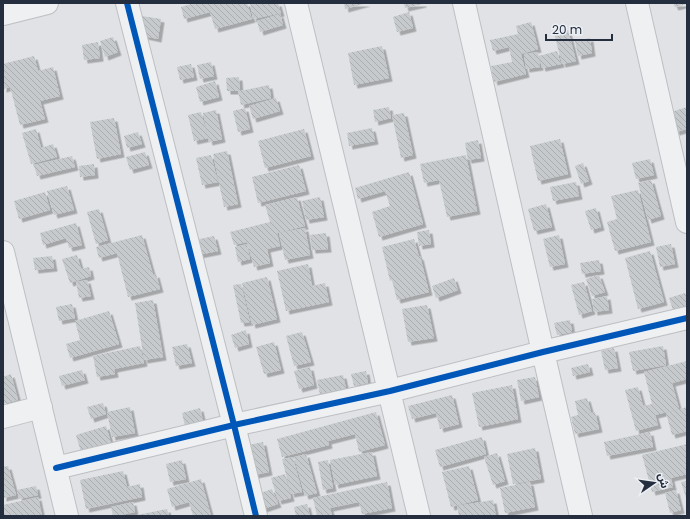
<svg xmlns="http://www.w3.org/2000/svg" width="690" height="519" font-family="Poppins,'Noto Sans Arabic',sans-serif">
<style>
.building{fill:url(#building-back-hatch);filter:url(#shadow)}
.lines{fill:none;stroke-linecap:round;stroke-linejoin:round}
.minor-casing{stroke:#bdbfc3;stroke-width:24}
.minor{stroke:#eff0f2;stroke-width:22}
.cycleway-casing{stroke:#ecf0f5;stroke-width:8}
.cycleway{stroke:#0057b8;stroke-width:6}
</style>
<defs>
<pattern id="building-back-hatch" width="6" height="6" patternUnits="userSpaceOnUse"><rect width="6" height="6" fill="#c7cacd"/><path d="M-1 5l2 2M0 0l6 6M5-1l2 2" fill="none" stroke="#abaeb1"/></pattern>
<filter id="shadow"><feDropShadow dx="3.5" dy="3.5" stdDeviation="0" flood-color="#0004"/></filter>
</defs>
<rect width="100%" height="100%" fill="#e0e2e5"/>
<!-- building -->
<path class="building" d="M194,3h53l5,16 -37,10 -5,-17 -26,7 -3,-12z
M250,3h28l3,10 -28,6z
M344,3h23l-22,6z
M404,3h19v1l-18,4z
M673,3h14v1l-12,3z
M409,12l4,16 -16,4 -4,-15z
M280,14l3,11 -23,7 -3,-11z
M142,16l19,3 -3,20 -19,-4z
M531,22l7,27 -17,5 5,20 -32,8 -3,-16 21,-4 -3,-15 -16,4 -3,-11 28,-6 -2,-8z
M568,30l8,31 -14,3 -8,-31z
M113,37l5,15 -13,5 -5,-16z
M590,38l2,15 -14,3 -3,-15z
M98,42l2,16 -16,2 -2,-15z
M382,46l7,32 -35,7 -6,-32z
M557,51l4,13 -19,4 -3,-12z
M538,52l2,15 -14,2 -2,-15z
M34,56l4,15 15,-4 7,29 -20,5 5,18 -25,6 -10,-38 -7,2v-25z
M211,62l3,14 -14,3 -3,-14z
M191,64l3,13 -14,3 -3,-13z
M239,77l1,14 29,-6 2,13 -30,7 -3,-14h-11l-1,-13z
M215,81l4,16 -19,5 -4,-15z
M276,98l4,13 -27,8 -4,-13z
M389,107l2,11 -16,4 -2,-12z
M687,107v22l-11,3 -5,-20z
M245,108l5,21 -12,3 -5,-21z
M216,110l6,29 -13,3 -6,-29z
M201,112l7,26 -14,3 -6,-26z
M404,113l9,42 -12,3 -9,-43z
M114,118l7,36 -24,5 -7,-37z
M372,128l3,13 -26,5 -2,-13z
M36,129l5,19 12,-4 4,13 -26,7 -9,-31z
M304,129l7,27 -46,12 -7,-27z
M138,132l4,12 -15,4 -3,-12z
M560,139l8,35 -30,7 -8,-35z
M478,140l3,18 -13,2 -3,-17z
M227,151l11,53 -14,3 -11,-53z
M145,152l4,13 -19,5 -4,-13z
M211,155l7,27 -16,3 -6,-27z
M466,155l11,56 -30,6 -8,-37 -15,3 -4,-19z
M72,156l3,11 -38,9 -3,-11z
M650,159l4,16 -18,4 -4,-16z
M583,163l6,18 -8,3 -6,-18z
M94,164l1,11 -15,2 -1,-11z
M299,165l7,26 -48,12 -6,-26z
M409,172l14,52 -44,13 -7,-25 18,-6 -5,-15 -27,8 -3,-11z
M651,180l10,36 -13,4 -10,-37z
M576,182l3,14 -26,5 -3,-14z
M67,186l7,24 -20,5 -7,-24z
M638,190l13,52 -36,9 -8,-29 10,-3 -6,-23z
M45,192l5,18 -31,9 -5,-18z
M297,197l8,29 -28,7 3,13 -13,3 3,14 -16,4 -7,-25 -13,3 -4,-13 40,-10 -5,-17z
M320,197l4,20 -18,3 -4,-19z
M546,204l6,23 -18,4 -6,-22z
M596,208l5,19 -10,3 -6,-19z
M99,209l9,31 -12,4 -9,-32z
M76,223l6,22 -13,3 -3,-10 -23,7 -3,-12z
M305,228l5,27 -25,5 -6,-27z
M429,230l2,14 -12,2 -2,-14z
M326,233l2,16 -16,1 -2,-15z
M142,235l11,40 3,-1 4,15 -32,8 -11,-44 -18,5 -3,-11z
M559,235l6,29 -15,3 -7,-28z
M214,236l4,15 -20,4 -3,-15z
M414,239l5,18 1,-1 9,36 -32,8 -5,-20 -2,1 -8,-34z
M247,244l3,15 -12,3 -3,-15z
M671,244l4,20 -15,3 -4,-20z
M650,251l14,51 -26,7 -13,-51z
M77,255l4,14 8,-2 2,9 -21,7 -8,-24z
M52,256l2,12 -19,2 -2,-12z
M599,260l2,11 -19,3 -2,-11z
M308,264l4,22 13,-3 4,19 -43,9 -9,-40z
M599,275l6,17 -13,4 -6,-17z
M267,277l10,42 -25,6 -10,-42z
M454,278l4,12 -22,8 -4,-12z
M87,280l4,16 -12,2 -3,-16z
M584,282l8,29 -13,4 -8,-30z
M241,284l9,38 -9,1 -8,-38z
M685,293l2,5v17l-11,4 -7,-21z
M607,296l2,14 -15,2 -2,-13z
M153,300l10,57 -19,3 -9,-57z
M72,304l3,14 -16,3 -3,-14z
M427,305l7,33 -26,4 -6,-33z
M109,311l10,33 -49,14 -4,-14 14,-4 -5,-19z
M570,320l2,12 -15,3 -3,-12z
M246,330l3,14 -14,4 -4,-13z
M302,332l9,30 -17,4 -8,-30z
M274,342l7,28 -17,4 -8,-27z
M187,344l5,19 -16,3 -4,-19z
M140,346l4,17 -30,6 1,5 -18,3 -4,-21z
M663,346l3,19 -33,6 -4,-19z
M614,348l4,20 -13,2 -4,-19z
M687,361v18l-15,4 7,26 -24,6 3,10 -22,6 -11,-41 13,-3 5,19 9,-2 -8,-32z
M588,364l2,8 -17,4 -2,-8z
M310,367l4,18 -15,4 -5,-18z
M82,370l3,10 -23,6 -3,-10z
M366,371l2,12 -14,3 -3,-12z
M11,374l7,26 -15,4v-27z
M343,375l3,14 -26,6 -3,-15z
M535,377l4,20 -18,4 -4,-21z
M512,385l6,34 -39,8 -7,-34z
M452,395l7,29 -19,5 -4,-16 -24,6 -4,-13z
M587,398l4,14 -10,3 14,-3 4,17 -24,5 -4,-17 7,-2 -3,-14z
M103,403l3,11 -15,5 -4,-12z
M130,407l5,26 -23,4 -5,-25z
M687,407v24l-15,4 -6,-22z
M200,408l3,13 -18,5 -3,-13z
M376,412l9,33 -26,7 -4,-18 -27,7 1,4 -47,12 -5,-18z
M106,426l5,17 -30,9 -5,-17z
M650,432l3,15 -46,9 -3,-14z
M482,437l4,17 -46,13 -5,-17z
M263,442l6,30 -19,4 -6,-30z
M687,444v30l-16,4 2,9 -21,5 -10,-37z
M535,448l6,31 -28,5 -6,-30z
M372,452l5,24 -42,9 -5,-25z
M497,453l8,28 -12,4 -9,-28z
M306,454l11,39 -12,3 -11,-39z
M293,457l9,35 -11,2 -9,-35z
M182,460l4,19 -16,3 -4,-18z
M328,460l5,28 -10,2 -5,-28z
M8,466l8,29 -13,3v-31z
M469,466l9,34 -27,7 -9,-35z
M123,471l4,16 13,-3 2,13 -56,12 -6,-29z
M285,474l6,24 -13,3 -7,-23z
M201,479l10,37h-18l-4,-14 -17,5 -5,-18z
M687,481v20l-6,-19z
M387,482l5,26 -30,6 -3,-12 -29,6 2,8h-15l-4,-18z
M530,482l5,25 -30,6 -5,-25z
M36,486l2,9 -19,4 -2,-9z
M272,489l6,15 -18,6 -5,-15z
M676,490l5,20 -11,3 -5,-20z
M38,497l4,19h-39v-11z
M493,500l3,16h-37l-2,-10z
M133,502l2,10 -18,4h-4l-2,-9z
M307,504l3,12h-14l-2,-9z
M167,509l2,7h-32v-1z"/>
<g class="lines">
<defs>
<path id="minor" d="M127,3l107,422 22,91
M296,3l123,513
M464,3l79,349 38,164
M637,3l50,219
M3,14l44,-11
M3,252l64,264
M3,417l38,-10
M56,468l178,-43 156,-34 153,-39 144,-34"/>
</defs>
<!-- minor casing -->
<use href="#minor" class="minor-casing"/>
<!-- minor -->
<use href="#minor" class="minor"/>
<defs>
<path id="cycleway" d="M127,3l107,422 22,91
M56,468l178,-43 156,-34 153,-39 144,-34"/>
</defs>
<!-- cycleway casing -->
<use href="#cycleway" class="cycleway-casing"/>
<!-- cycleway -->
<use href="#cycleway" class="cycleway"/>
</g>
<!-- border -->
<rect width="690" height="519" fill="none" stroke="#252e3f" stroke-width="8"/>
<!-- north arrow -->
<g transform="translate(654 483) rotate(77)" stroke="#ecf0f5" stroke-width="3" paint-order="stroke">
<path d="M0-3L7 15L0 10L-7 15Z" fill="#252e3f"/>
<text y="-6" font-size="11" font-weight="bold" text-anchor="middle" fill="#252e3f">ش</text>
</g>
<!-- scale -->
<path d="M546 34v6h66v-6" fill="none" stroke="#252e3f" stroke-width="2"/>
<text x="552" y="34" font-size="12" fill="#252e3f" stroke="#ecf0f5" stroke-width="3" paint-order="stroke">20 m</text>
</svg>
